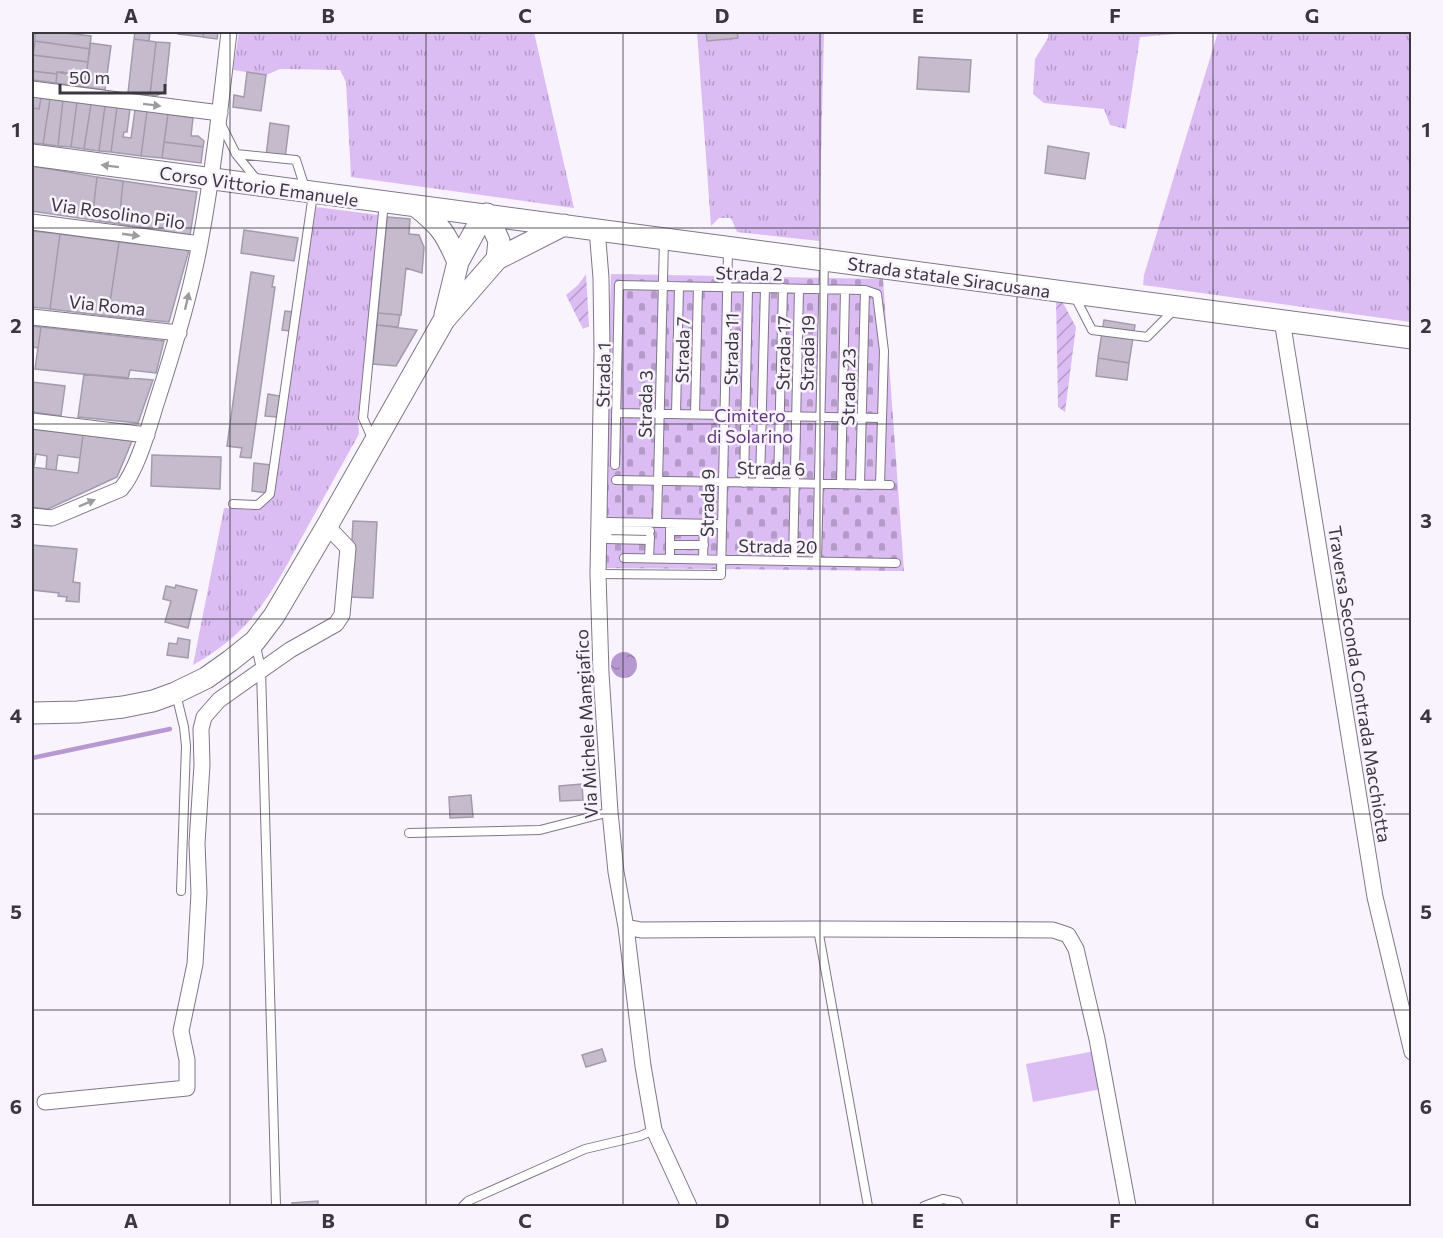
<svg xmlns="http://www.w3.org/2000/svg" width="1443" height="1238" font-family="Commissioner,sans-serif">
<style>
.grass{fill:url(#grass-tufts)}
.cemetery{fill:url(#cemetery-stones)}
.garden{fill:url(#garden-furrows)}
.pitch{fill:#dcbdf3}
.water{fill:url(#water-ripples)}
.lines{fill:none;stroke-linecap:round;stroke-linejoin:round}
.stream{stroke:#b898d0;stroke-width:4.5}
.building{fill:#c5bbcd;stroke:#a39aab;stroke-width:1.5}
.lane-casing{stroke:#807787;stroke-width:10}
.street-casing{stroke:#807787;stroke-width:17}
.secondary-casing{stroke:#807787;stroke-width:23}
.lane{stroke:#fff;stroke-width:8}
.street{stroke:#fff;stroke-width:15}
.secondary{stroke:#fff;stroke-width:21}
.oneway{fill:#9d9b9e}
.grid{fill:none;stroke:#3b373e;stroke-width:1.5;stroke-opacity:0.55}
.labels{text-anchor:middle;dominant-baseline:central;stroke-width:5;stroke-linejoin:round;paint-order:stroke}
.street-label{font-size:18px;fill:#3b373e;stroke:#f9f3fe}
.park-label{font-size:18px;fill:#61377c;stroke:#f9f3fe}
.neatline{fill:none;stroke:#3b373e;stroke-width:2}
.grid-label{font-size:20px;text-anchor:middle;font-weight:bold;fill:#3b373e}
</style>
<defs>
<pattern id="grass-tufts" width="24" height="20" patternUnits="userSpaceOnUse" patternTransform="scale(1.5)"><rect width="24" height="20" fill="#dcbdf3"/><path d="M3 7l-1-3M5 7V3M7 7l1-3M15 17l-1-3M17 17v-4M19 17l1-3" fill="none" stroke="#b49ac6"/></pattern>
<pattern id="cemetery-stones" width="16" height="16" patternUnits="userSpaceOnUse" patternTransform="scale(1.5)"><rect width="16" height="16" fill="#dcbdf3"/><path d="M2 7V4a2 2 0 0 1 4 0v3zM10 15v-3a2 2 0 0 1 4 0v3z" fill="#b49ac6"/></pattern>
<pattern id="garden-furrows" width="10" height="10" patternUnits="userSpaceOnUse" patternTransform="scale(1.5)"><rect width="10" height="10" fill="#dcbdf3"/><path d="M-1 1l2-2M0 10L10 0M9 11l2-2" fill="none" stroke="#b49ac6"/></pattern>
<pattern id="water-ripples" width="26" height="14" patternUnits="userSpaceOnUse" patternTransform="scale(1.5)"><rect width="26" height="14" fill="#b898d0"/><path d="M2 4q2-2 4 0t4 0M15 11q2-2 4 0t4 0" fill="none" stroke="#977daa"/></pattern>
</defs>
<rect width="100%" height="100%" fill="#f9f3fe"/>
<!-- grass -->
<path class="grass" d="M239,32h295l40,176 -223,-31 -5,-95 -6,-12 -60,-1 -14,6 -33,-5z
M697,32h127l-5,209 -82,-9 -6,-14h-12l-8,8z
M1048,32h152l-60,5 -14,92 -16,-4 -6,-16 -60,-6 -11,-9 2,-35 13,-21z
M1218,32h193v290l-268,-37 1,-10z
M316,207l63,8 -10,117 -11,86 1,16c-17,31 -34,61 -51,92 -33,61 -52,104 -115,139l31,-157c26,1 41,8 51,-21z"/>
<!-- cemetery -->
<path class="cemetery" d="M611,274l272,5 21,292 -302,-3z"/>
<!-- garden -->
<path class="garden" d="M586,274l3,52 -6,3 -17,-34 12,-10z
M1056,298l5,1 15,28 -11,85 -7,-5z"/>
<!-- pitch -->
<path class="pitch" d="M1095,1051l7,38 -69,13 -7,-38z"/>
<!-- water -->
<path class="water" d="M611 665a13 13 0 1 1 26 0a13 13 0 1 1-26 0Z"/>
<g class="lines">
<!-- stream -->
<path class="stream" d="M32,758l138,-29"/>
</g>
<!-- building -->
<path class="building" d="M35,32h20l36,4 -1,13 -55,-8z
M135,32h15l-1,9 -15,-2z
M178,32h26l-1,5 -25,-3z
M204,32h14l-1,7 -14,-2z
M706,32h31l1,6 -31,3z
M134,39l22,3 -6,53 -22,-2z
M35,41l55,8 -2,13 -55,-7z
M156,42l14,1 -5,48 -9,5 -6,-1z
M90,43l21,3 -6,44 -20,-3z
M33,55l55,7 -2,16 -24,-6h-5v2l-25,-3z
M919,57l52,3 -2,32 -52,-3z
M32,71l25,3 -1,9 -24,-3z
M57,72l29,6 -1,9 -29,-4z
M247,72l19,3 -5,36 -28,-4 1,-12 10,2z
M32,96l9,2 -2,11 -7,-1z
M41,98l9,1 -7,45 -11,-1v-35l7,1z
M50,99l13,1 -5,46 -15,-2z
M63,100l14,2 -6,45 -13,-1z
M77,102l14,2 -7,45 -13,-2z
M91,104l14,2 -6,45 -15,-2z
M105,106l12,1 -6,45 -12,-1z
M117,107l13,2 -3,23h-3l-1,5 8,1 4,-28 12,1 -6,45 -30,-4z
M147,111l21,3 -6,44 -21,-2z
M168,114l25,4 -2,18h7l6,5 -1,6 -39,-5z
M270,123l19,3 -4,33 -19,-3z
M164,142l39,5 -2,16 -39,-5z
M1048,146l41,7 -4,26 -40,-6z
M32,166l65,11 -5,43 -60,-9z
M97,177l26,4 -4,43 -27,-4z
M123,181l74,11 -7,43 -71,-11z
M387,217l23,2 -1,15 10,1 5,12 -2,26 -16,-5 -5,47 -23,-2z
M244,230l54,8 -4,23 -53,-8z
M32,231l28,3 -10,75 -18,-2z
M60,234l59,8 -11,74 -58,-7z
M119,242l70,8 -20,72 -61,-6z
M251,272l23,4 -2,11h3l-24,171 -11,-1 2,-9 -15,-2z
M285,311l7,1 -2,19 -8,-1z
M378,313l22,2 -2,12 -21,-2z
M1104,320l31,5 -6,38 -31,-5z
M377,325l40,5 -21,36 -23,-2z
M32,326l9,1 -3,21 -6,-1z
M41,327l123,14 -8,32 -26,-3 -2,9 -93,-10z
M1098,358l31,5 -2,17 -31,-4z
M84,374l69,6 -15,43 -60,-6z
M32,382l33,4 -4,30 -29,-4z
M268,394l12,2 -3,21 -12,-1z
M32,429l51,6 -3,23 -22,-3 -2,15 -10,-1 1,-13 -11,-2 -2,13h-2z
M83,435l49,6 -15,36 -69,32 -16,-2v-40l46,6z
M152,455l69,2 -1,32 -69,-3z
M254,463l17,2 -4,28 -15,-2z
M353,521l24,1 -4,76 -24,-1z
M32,545l45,4 -4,33 7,1 -1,19 -13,-1 1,-4 -9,-1 1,-3 -27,-3z
M176,585l21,5 -9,38 -23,-6 6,-21 -8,-2 3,-13 9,2z
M178,638l12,2 -2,18 -21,-3 2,-12 8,1z
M582,784l1,16 -23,1 -1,-15z
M471,795l2,22 -23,1 -1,-21z
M602,1049l4,12 -20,6 -4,-12z
M318,1201v5h-25l-1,-3z"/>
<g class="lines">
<defs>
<path id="lane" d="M220,122l16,32 21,26
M236,154l60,6 9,28
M1075,297l17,33 55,7 28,-28
M617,413l264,5
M676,414l3,-127
M695,414l3,-127
M372,438l-9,-20 21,-216
M615,465l4,-180 246,5 12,4 7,57 -4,134
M616,480l274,5
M744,483l4,-195
M760,483l5,-195
M778,483l5,-195
M841,484l4,-194
M860,485l5,-195
M233,504l25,1 12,-11 43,-300
M657,523l7,-283
M607,530l43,1
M670,531h34
M650,540l-43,-1 1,-17 113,2
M670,545h34
M624,558l272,5
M649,558l1,-21
M670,559v-36
M703,559l1,-35
M793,561l6,-272
M817,561l7,-298
M598,574l123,1 7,-325
M255,642l6,27 15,537
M176,694l8,33 2,19 -5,145
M409,833l131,-3 70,-18
M818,929l50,277
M463,1206l5,-5 117,-52 55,-13 14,-6
M924,1206l19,-7 14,3 2,4"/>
<path id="street" d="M32,89l188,24
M32,222l168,22
M597,229l4,49 1,73 -4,223 3,99 9,139 6,60 10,55 17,139 11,64 35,76
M32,317l147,16
M1282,320l93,577 37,155
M32,421l115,14
M32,516l20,2 69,-29c17,-20 28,-63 36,-88 17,-52 33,-104 43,-158 13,-70 21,-141 29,-211
M626,927l15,3 177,-1 235,1 15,5 8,14 21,90 31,167
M45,1102l142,-14v-28l-6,-29 14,-67 4,-71 -2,-50 5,-78 -1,-36 3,-12 15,-17 71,-50 46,-26 6,-9 6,-67 -21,-22"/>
<path id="secondary" d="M32,155l1380,183
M417,207c24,19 29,27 41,55
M487,214l12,27 -2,18
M445,315l13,-53 19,-35 10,-13
M32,713l46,-1 45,-5 30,-6 22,-8 31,-15 24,-17 25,-20 19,-25 53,-90 117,-206 53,-61 67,-34"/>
</defs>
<!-- lane casing -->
<use href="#lane" class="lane-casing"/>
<!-- street casing -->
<use href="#street" class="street-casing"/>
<!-- secondary casing -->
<use href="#secondary" class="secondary-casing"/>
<!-- lane -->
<use href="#lane" class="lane"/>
<!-- street -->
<use href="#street" class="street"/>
<!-- secondary -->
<use href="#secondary" class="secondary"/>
</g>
<!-- one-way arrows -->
<defs><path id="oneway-solid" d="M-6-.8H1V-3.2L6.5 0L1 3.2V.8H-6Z" transform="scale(1.5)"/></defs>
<g class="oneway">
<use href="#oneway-solid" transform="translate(152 105) rotate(7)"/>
<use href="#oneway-solid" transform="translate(110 166) rotate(-173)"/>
<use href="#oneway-solid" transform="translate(131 235) rotate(8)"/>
<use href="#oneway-solid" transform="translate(187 301) rotate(-77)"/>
<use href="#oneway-solid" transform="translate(87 503) rotate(-23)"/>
</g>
<!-- grid -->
<path class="grid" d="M230,32v1174M426,32v1174M623,32v1174M820,32v1174M1017,32v1174M1213,32v1174M32,228h1380M32,424h1380M32,619h1380M32,814h1380M32,1010h1380"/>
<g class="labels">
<!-- street labels -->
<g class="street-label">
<text transform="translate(259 186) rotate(8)">Corso Vittorio Emanuele</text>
<text transform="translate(118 213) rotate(8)">Via Rosolino Pilo</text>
<text transform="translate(749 273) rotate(1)">Strada 2</text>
<text transform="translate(949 277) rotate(8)">Strada statale Siracusana</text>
<text transform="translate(107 305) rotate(6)">Via Roma</text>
<text transform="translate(731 349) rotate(-89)">Strada 11</text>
<text transform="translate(682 350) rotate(-89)">Strada 7</text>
<text transform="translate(783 353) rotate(-89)">Strada 17</text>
<text transform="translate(807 353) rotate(-89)">Strada 19</text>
<text transform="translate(603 375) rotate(-89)">Strada 1</text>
<text transform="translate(848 387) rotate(-89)">Strada 23</text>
<text transform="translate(645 404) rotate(-89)">Strada 3</text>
<text transform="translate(771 468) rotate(1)">Strada 6</text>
<text transform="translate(707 503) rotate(-89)">Strada 9</text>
<text transform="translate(778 546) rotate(1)">Strada 20</text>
<text transform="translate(1360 684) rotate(81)">Traversa Seconda Contrada Macchiotta</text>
<text transform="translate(586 724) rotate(-93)">Via Michele Mangiafico</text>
</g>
<!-- park labels -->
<g class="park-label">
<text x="750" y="415">Cimitero<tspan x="750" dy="21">di Solarino</tspan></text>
</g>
</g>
<!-- border -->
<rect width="1443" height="1238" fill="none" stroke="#f9f3fe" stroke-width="66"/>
<!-- scale -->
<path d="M60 84v9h105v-9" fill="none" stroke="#3b373e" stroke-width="3"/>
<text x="69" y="84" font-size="18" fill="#3b373e" stroke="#f9f3fe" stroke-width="4.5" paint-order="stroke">50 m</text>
<rect x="33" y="33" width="1377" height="1172" class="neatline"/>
<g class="grid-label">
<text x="131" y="23">A</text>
<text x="328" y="23">B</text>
<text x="525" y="23">C</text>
<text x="722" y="23">D</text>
<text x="918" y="23">E</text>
<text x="1115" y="23">F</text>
<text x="1312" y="23">G</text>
<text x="16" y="137">1</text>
<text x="1426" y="137">1</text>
<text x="16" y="333">2</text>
<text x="1426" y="333">2</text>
<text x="16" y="528">3</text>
<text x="1426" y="528">3</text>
<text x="16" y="723">4</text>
<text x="1426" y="723">4</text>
<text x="16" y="919">5</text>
<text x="1426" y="919">5</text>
<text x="16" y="1114">6</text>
<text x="1426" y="1114">6</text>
<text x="131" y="1228">A</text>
<text x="328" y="1228">B</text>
<text x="525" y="1228">C</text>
<text x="722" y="1228">D</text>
<text x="918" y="1228">E</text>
<text x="1115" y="1228">F</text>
<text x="1312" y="1228">G</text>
</g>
</svg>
